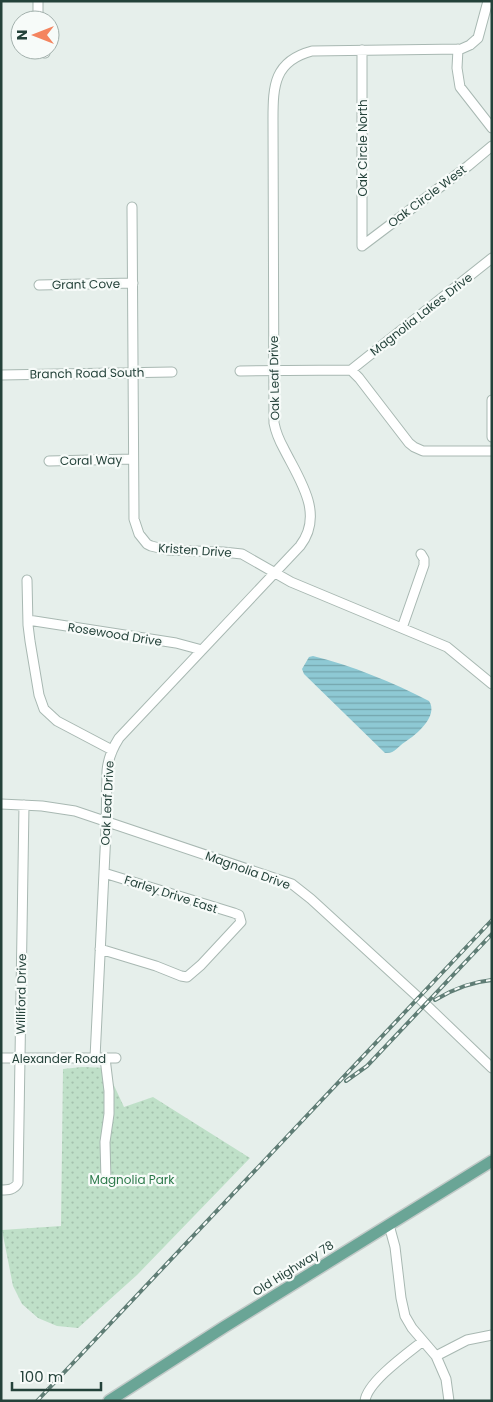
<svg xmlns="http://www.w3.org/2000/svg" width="493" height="1402" font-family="Poppins,sans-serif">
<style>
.park{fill:url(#park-dots)}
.water{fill:url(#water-rules)}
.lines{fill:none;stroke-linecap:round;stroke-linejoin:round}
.minor-casing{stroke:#a8b8b2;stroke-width:11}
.major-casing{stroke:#c2cac8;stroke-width:14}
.minor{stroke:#fff;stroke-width:9}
.major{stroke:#6aa596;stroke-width:11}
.rail-casing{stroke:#5f7d75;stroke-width:4}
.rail{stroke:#f7fbf9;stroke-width:2;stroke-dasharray:5.5;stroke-linecap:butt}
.labels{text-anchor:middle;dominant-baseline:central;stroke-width:4.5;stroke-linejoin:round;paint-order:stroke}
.street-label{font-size:12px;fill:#24423a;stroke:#f7fbf9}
.park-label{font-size:12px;fill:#2d7a4b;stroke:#f7fbf9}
</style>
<defs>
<pattern id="park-dots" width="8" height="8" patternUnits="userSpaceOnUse" patternTransform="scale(1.25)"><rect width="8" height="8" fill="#bfe0c8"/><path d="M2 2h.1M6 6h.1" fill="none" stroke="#a4c1ad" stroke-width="1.8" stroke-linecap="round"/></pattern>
<pattern id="water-rules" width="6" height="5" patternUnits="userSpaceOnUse" patternTransform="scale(1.25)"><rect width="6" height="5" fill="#8ec9d4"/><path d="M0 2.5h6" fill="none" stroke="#74a5ad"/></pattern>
</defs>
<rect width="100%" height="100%" fill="#e6efeb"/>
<!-- park -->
<path class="park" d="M82,1067l26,1 3,11 13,28 29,-10 97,61 -113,117 -59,53 -21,-2 -19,-8 -16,-14 -9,-18 -11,-56 59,-4 2,-157z"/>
<!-- water -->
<path class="water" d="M313,656c40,10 79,26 116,45 10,15 -13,34 -24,41 -8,5 -10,12 -20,11l-81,-79 -2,-5 7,-12z"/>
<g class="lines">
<defs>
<path id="minor" d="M38,1v19
M458,49l-1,19 3,19 32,41
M44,50l1,3
M132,207l2,312 5,15 8,10 4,2 17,4 55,2 19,2 49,28 156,65 45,37
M362,246v-196
M362,246l106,-80 24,-20
M39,285l94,-2
M351,370l141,-112
M351,370l8,8 50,65 5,4 9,4h69
M240,371l111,-1
M1,375l171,-3
M492,400v37
M49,461l84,-2
M27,580l1,45 2,16 9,54 5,14 13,12 55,29
M28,620l148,23 26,7
M402,628l22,-63v-6l-3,-5
M1,804l41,2 33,5 217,73 19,15 107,98 74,71
M100,949l56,17 25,10 6,1 14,-12 40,-43 -2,-7 -5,-2 -130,-40
M1,1058h115
M95,1058l11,-227 1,-60c1,-13 5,-22 12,-33l181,-192c25,-32 -1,-67 -16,-97 -5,-9 -8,-16 -10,-26l-1,-304c0,-33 1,-58 39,-68l149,-2 9,-4 8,-7 10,-37
M105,1058l4,33v23l-4,28 1,38
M1,1190c7,0 13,0 17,-7l6,-378
M389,1225l6,22 6,51 4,18 7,12 24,28 10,23 3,22
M436,1356l31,-16 25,-5
M365,1401c2,-19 43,-48 58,-60"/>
<path id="major" d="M109,1401l115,-74 268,-166"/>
</defs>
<!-- minor casing -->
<use href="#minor" class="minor-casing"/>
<!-- major casing -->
<use href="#major" class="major-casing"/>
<!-- minor -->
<use href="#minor" class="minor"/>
<!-- major -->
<use href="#major" class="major"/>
<defs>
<path id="rail" d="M435,1000c18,-11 36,-18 57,-20
M346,1081l21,-15 125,-132
M37,1401l455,-481"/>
</defs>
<!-- rail casing -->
<use href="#rail" class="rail-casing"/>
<!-- rail -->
<use href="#rail" class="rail"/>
</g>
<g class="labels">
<!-- street labels -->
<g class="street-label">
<text transform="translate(362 148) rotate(-90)">Oak Circle North</text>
<text transform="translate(427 196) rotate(-37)">Oak Circle West</text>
<text transform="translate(86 284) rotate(-1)">Grant Cove</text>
<text transform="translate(421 314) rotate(-38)">Magnolia Lakes Drive</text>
<text transform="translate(87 373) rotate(-1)">Branch Road South</text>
<text transform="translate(274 378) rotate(-91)">Oak Leaf Drive</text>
<text transform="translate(91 460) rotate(-1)">Coral Way</text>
<text transform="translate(195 550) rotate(4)">Kristen Drive</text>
<text transform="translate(115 634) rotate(9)">Rosewood Drive</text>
<text transform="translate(107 803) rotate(-87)">Oak Leaf Drive</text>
<text transform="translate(248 870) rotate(20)">Magnolia Drive</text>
<text transform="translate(171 894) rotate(18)">Farley Drive East</text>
<text transform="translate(21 994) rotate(-89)">Williford Drive</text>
<text x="59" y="1058">Alexander Road</text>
<text transform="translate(293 1268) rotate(-32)">Old Highway 78</text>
</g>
<!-- park labels -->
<g class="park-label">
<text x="132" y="1179">Magnolia Park</text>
</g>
</g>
<!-- border -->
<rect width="493" height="1402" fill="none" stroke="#24423a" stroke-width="5"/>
<!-- north arrow -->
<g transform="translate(35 35) rotate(270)"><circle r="24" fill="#f7fbf9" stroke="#a3b1ad"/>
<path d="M0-4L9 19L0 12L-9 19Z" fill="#f4845f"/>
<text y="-8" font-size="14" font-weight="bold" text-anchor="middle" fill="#24423a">N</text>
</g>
<!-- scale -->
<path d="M12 1382v8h89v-8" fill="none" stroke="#24423a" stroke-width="2.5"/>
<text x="20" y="1382" font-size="15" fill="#24423a" stroke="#f7fbf9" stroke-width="4" paint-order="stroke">100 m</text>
</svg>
